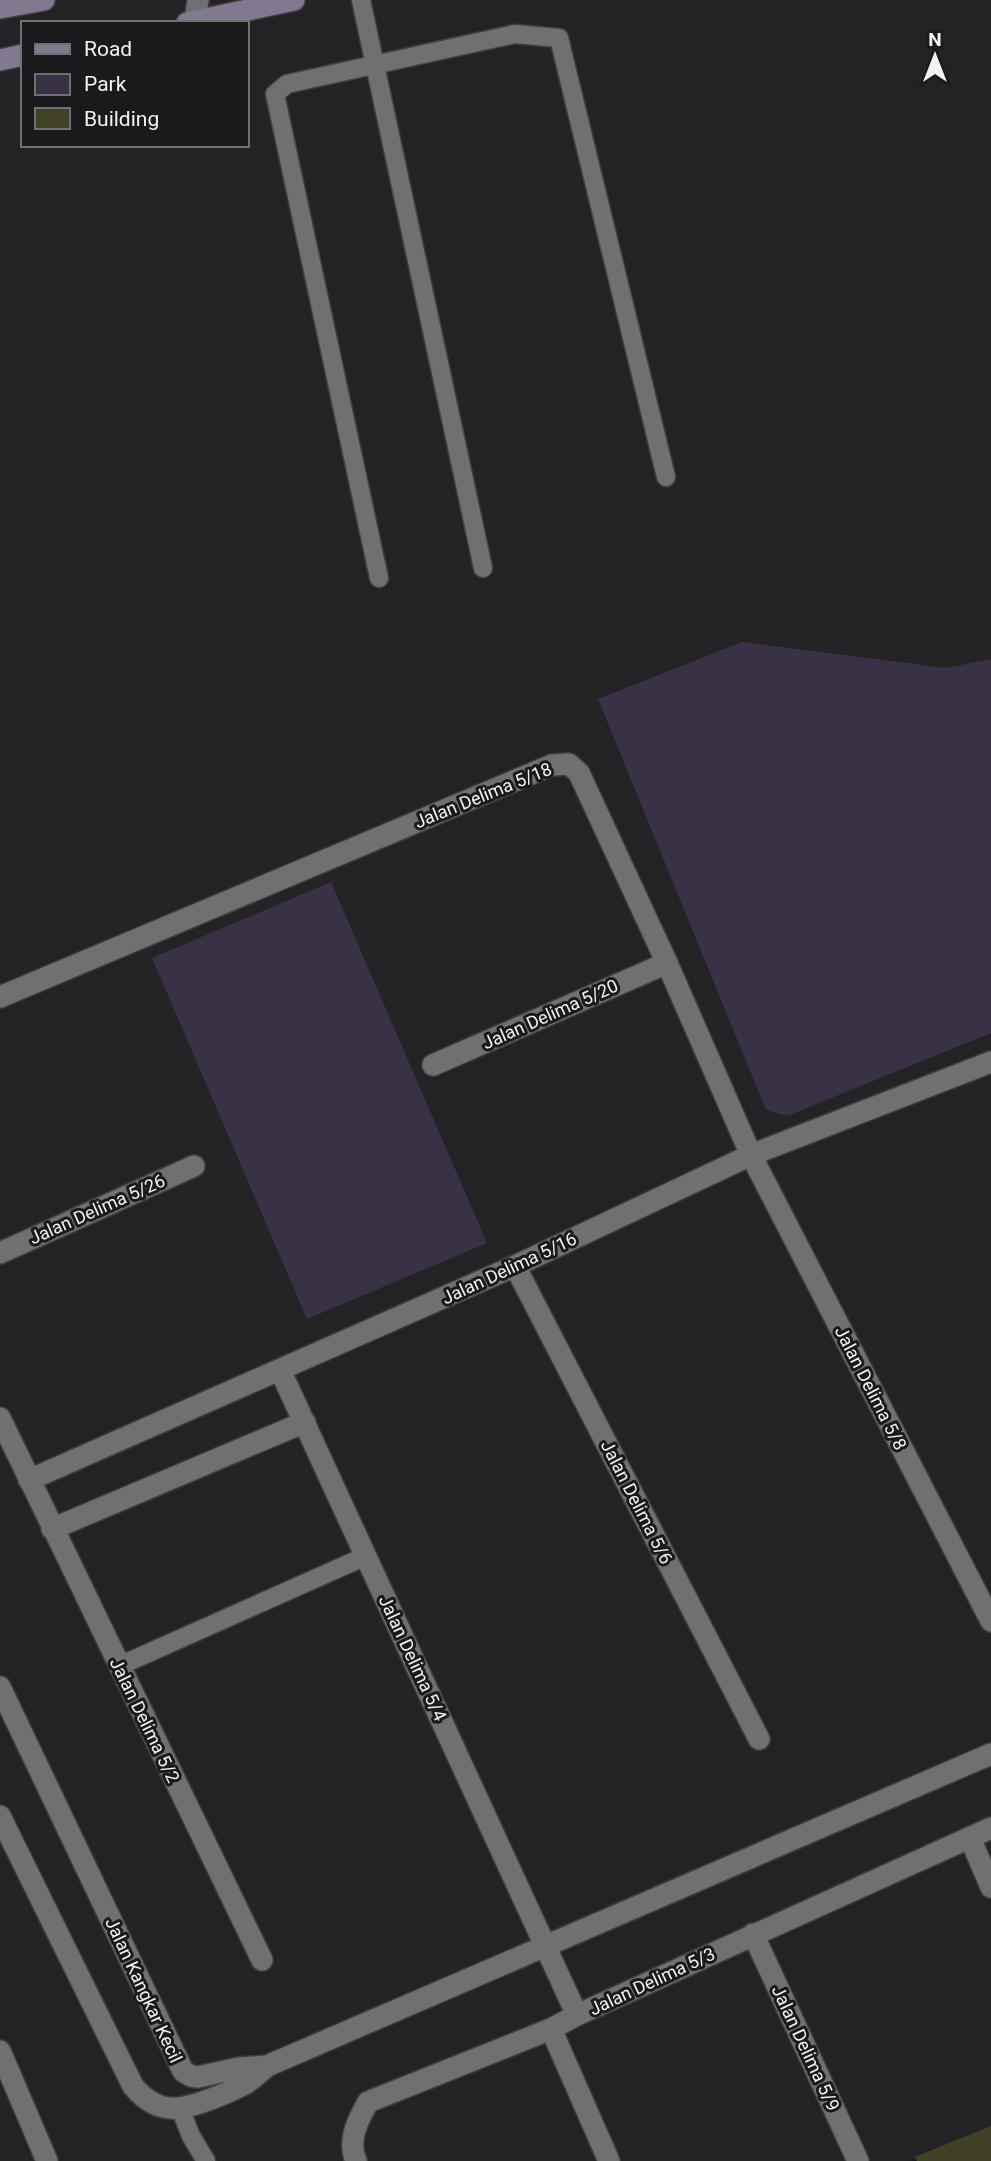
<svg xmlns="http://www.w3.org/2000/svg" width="991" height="2161" font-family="Roboto,sans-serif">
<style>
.green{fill:#393146}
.building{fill:#404125;filter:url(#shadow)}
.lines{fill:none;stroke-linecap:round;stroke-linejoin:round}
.service-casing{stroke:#3f3e40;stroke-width:21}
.minor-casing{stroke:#3f3e40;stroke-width:24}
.tertiary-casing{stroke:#3f3e40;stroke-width:24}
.secondary-casing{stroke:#3f3e40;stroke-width:24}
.service{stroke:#706f72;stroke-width:18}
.minor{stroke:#706f72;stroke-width:21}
.tertiary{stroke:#706f72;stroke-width:21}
.secondary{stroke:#827991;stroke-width:21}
.labels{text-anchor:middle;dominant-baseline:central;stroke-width:6;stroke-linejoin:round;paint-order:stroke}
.street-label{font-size:18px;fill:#f2f1f3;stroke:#1a191c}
</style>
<defs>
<filter id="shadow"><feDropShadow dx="-6" dy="6" stdDeviation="2" flood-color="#0009"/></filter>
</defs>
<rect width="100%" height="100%" fill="#232325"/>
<!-- green -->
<path class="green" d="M742,642l204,26 45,-9v374l-204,83 -21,-6 -168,-411z
M331,882l156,361 -180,76 -155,-361z"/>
<!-- building -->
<path class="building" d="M991,2126v35h-74l-2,-4z"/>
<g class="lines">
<defs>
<path id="service" d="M361,0l122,568
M379,578l-104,-484 12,-10 228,-50 44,4 107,439
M119,1666l247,-110
M180,2108l11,28 15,25"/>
<path id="minor" d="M195,21l3,-21
M0,997l552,-232 17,-1 10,9 88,190 84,192 240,466
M433,1065l234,-102
M0,1253l194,-87
M515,1266l244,473
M280,1370l297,645
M0,1418l262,542
M29,1480l486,-214 236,-111 240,-93
M52,1529l253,-107
M970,1838l21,49
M753,1934l105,227
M551,2029l58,132
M0,2051l47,110
M356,2161c-9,-21 2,-41 12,-59l183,-73 26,-14 414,-187"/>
<path id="tertiary" d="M0,1687l183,384 8,5 7,1 41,-9 28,-2
M0,1816l133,270c10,12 21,21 37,22 19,2 58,-15 75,-24 8,-5 15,-12 22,-18l724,-312"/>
<path id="secondary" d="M0,8l44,-8
M187,23l107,-23
M0,60l23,-5"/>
</defs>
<!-- service casing -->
<use href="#service" class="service-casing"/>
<!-- minor casing -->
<use href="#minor" class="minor-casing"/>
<!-- tertiary casing -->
<use href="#tertiary" class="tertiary-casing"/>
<!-- secondary casing -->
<use href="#secondary" class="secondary-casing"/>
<!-- service -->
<use href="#service" class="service"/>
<!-- minor -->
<use href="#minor" class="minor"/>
<!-- tertiary -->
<use href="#tertiary" class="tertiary"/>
<!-- secondary -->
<use href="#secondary" class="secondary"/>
</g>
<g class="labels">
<!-- street labels -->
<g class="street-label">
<text transform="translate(483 795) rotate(-22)">Jalan Delima 5/18</text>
<text transform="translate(550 1014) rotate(-24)">Jalan Delima 5/20</text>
<text transform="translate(97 1209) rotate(-24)">Jalan Delima 5/26</text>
<text transform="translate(509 1268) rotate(-25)">Jalan Delima 5/16</text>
<text transform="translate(871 1388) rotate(63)">Jalan Delima 5/8</text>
<text transform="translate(637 1502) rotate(63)">Jalan Delima 5/6</text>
<text transform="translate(413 1658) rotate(65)">Jalan Delima 5/4</text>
<text transform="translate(145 1720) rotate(64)">Jalan Delima 5/2</text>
<text transform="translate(652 1981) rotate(-25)">Jalan Delima 5/3</text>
<text transform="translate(144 1990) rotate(65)">Jalan Kangkar Kecil</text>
<text transform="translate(806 2048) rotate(65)">Jalan Delima 5/9</text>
</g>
</g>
<!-- legend -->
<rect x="21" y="21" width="228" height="126" fill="#1a191c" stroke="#706f72" stroke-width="2"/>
<rect x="35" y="44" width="35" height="10" fill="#827991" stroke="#706f72" stroke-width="2"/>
<text x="84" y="56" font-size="21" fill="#f2f1f3">Road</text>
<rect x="35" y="74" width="35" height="21" fill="#393146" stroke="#706f72" stroke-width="2"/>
<text x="84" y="91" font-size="21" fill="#f2f1f3">Park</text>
<rect x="35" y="108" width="35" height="21" fill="#404125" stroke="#706f72" stroke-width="2"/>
<text x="84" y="126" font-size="21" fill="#f2f1f3">Building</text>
<!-- north arrow -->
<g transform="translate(935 56)" stroke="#1a191c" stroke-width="5" paint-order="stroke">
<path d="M0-5L12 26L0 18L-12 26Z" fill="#f2f1f3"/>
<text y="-10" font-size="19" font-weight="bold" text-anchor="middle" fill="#f2f1f3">N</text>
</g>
</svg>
